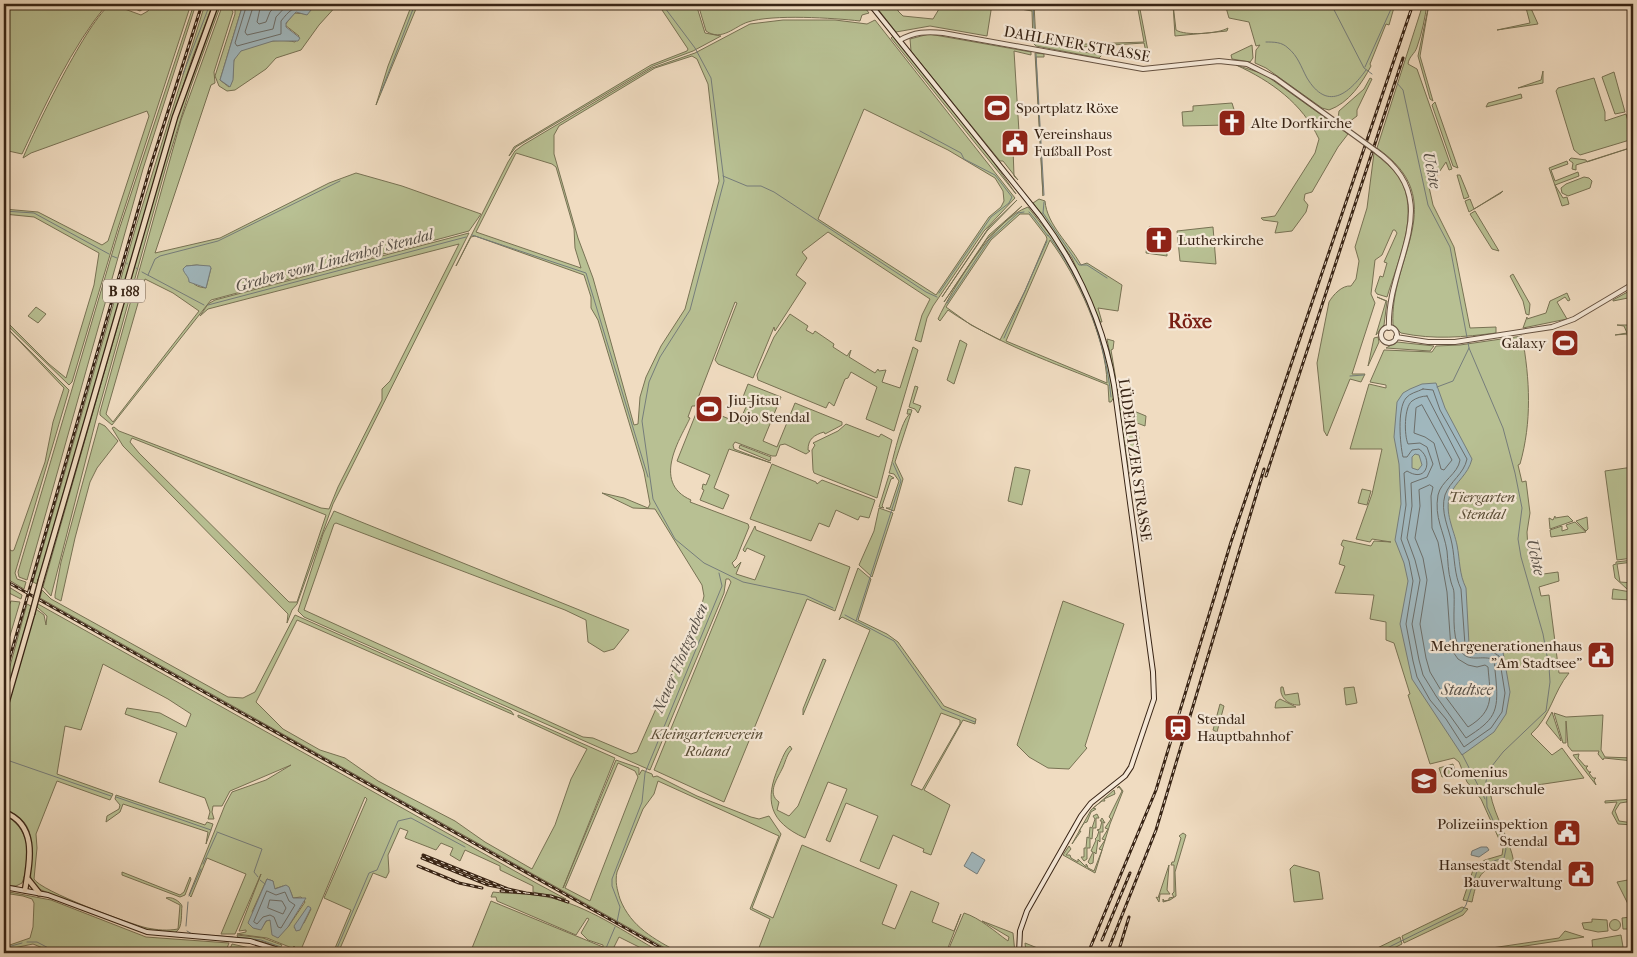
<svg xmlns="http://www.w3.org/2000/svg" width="1637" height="957" font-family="'IM FELL French Canon',serif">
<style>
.green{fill:#b8c093;stroke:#787254;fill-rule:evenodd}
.water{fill:#a0b8bf;stroke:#767d7b;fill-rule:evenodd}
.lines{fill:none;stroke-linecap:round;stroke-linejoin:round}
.shore{stroke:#6c6e6a;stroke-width:1}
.stream{stroke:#767d7b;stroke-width:1}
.tertiary-casing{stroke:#665240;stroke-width:6}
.secondary-casing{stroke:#382415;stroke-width:6}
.primary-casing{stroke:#382415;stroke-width:7}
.tertiary{stroke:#f5e8d7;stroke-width:4}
.secondary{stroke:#f5e8d7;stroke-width:4}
.primary{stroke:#f0dcc1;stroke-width:4.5}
.rail-casing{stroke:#382415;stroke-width:3}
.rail{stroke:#f5e8d7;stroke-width:1;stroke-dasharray:4;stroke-linecap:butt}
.tertiary-bridge-casing{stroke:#665240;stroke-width:6;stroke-linecap:butt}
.primary-bridge-casing{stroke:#382415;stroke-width:7;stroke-linecap:butt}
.tertiary-bridge{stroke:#f5e8d7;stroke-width:4}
.primary-bridge{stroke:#f0dcc1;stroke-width:4.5}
.labels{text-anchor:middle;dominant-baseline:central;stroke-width:4.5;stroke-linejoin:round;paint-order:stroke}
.shield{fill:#f5e8d7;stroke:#715f4f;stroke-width:1}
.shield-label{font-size:14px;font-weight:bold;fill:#382415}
.street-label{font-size:15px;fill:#382415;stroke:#f5e8d7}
.poi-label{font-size:15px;fill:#382415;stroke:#f5e8d7;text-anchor:start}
.park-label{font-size:15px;font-style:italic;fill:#584b34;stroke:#f5e8d7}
.water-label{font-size:16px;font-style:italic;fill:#575048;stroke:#f5e8d7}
.district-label{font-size:20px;font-weight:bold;fill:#7a1f14;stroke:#f5e8d7}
</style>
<rect width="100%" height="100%" fill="#f0dcc1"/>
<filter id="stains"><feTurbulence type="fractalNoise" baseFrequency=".004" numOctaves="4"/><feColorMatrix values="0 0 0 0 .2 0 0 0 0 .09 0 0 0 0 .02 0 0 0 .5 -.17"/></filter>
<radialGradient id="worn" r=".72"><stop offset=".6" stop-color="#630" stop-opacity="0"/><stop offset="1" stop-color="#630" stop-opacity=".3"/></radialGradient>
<!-- green -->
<path class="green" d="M4,4h103c-36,44 -61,99 -85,150l-18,-4z
M111,4l30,11 7,-4 5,-7h38l-73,224 -46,154 -3,3 -65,-63v-3l45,45 17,14 28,-93 5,-32 -65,-36 -30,-3v-5l34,3 64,33 6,-4 41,-125 -2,-5 -116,42 -8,5c12,-29 65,-139 88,-154z
M124,4h26l-10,7z
M194,4h2l-53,165 -116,411 -8,-3 -1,-5 101,-342z
M205,4h8l-20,52 -22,66 -134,462 -4,-2 104,-359z
M218,4h3l-30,82 -24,77 -68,245 -48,188 -8,-9 137,-480z
M223,4h5l5,8 -19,60 1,11 -4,2 -56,168 65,-15 109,-55 27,-10 46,13 79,28 -12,17 -258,69 -99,125 -12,-10v-3l81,-292zM197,265l14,3 -5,20c-14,-1 -18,-9 -20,-22zM145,279l28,14 26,18 -86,111 -7,-8z
M230,4h13l-23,76 9,7c7,-9 2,-18 5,-27 5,-18 46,-22 61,-18l4,-6 -14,-11 9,-12 13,1 9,-10h22l-19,21 -18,25 -25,8 -10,11 -31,21 -8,1 -8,-5 -4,-10 20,-62v-6z
M412,4h6l-42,101 12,-39z
M658,4h38l9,29 16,3 -28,15 -40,15 -137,81 -7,9 5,-9 137,-82 36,-14 1,-2z
M698,4h164l7,9 -7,2 -2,6c-26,-3 -88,-7 -112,1 -13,4 -26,20 -42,9z
M881,4h16l1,7 5,5 30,3 9,-15h56l28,4 3,-1 1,-3h4l2,38 24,3 84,-3 -7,-38h2l9,47 -2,1 -2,-9 -64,4 -1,4 23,4 -3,3 -63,-12 -3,-3 -1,-32 -40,-7 -5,32 -57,-10 -34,6 -18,-23z
M1173,4l3,26c9,6 42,4 52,-2l-1,3 -52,5z
M1225,4h170l-6,21 -3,-1 -16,40 1,2c-9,17 -22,37 -42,44l-7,-2 -56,-40 -11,-5 1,-13 4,-5 -4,1 -7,-24 -20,-4z
M1423,4h4c-2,14 -5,29 -10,43 -2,7 -8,9 -9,17l9,5 35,100 -3,1 -3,-8 -17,25 4,18 21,42 16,81 26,-1v6c-32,4 -62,7 -95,0l-8,-8c-4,-68 60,-124 -16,-177z
M1429,4l-9,52 13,45 -3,-2 -12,-43z
M1525,4h4l9,20 -41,6 33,-7z
M783,20h52l32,4 8,-4 140,178 -31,33 -51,75 -6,12 -6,24 -6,-2 7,-25 8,-16 -102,-67 -26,20 5,6 -11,17 10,8 -31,48 -1,-4 -21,51 -35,-14 -3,-4 22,-57 -2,-1 -40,104h-3l-4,11 2,1c-8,18 -40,64 1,82l-1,2 58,22 1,3 -13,32 -4,4 3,5 6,-6 -5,12 19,6 10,-24 -18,-8 -2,4 -2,-2 12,-24 1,4 94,37 -15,44 -28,-12 -83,203 -70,-32 77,-188 -2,-3h-3l-2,14 -74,177 -346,-153 -6,-6 25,-77 11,-23 295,119 -15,19 -10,3 -16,-10 -2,-22 -21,-10 -229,-87 -2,1 -30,86 279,127 10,1 38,16 6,-2 65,-148 2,-8 -2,-11 -47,-76 -22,-1 -31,-15 22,5 24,10 2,-4 -6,-32 -46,-152 -7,-12v-11l-7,-22 -109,-39 -4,1 -15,29 52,-104 7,-11 8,-6 129,-77 43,-15 55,-29zM692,56l5,3 11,25 11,97 -34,128 -24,37 -15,31 -6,20 -2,27 -4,1 -41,-147 -15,-40 -24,-84v-19l5,-9 96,-58zM864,109l84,41 47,28 8,13 1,10 -3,6 -12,10 -53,78 -118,-76zM516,153l36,11 4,3 18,62 1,19 6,20 -105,-36z
M929,34l102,18v3l-17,-4 6,97h-7l1,28 4,4 -15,-19h-3l-89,-110 -1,-12z
M893,36l87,107 36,51 -125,-156z
M1252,45l1,13 -3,4 -18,-3 -1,-4z
M1035,53l9,1v3h-8l7,139z
M1236,65l28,9 84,60 -10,13 -26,45 -7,2 -1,6 4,5 -2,7 -14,19 -17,2 3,-11 -15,-2 -2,-2 14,-2 40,-63 4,-14c-17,-36 -48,-58 -83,-74z
M1543,71v12l-25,5 23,-8z
M1614,72l11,40 -10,2 -13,-37z
M1370,78l2,1 -15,31v6l-12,9 -7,-6 1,-8 25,-22z
M1594,78l11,34v9l21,-7 4,14h3v11l-53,16 -6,-5 -18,-59 2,-3z
M1521,94l1,4 -36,9 2,-4z
M1435,102l23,66 -5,-2 -21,-61z
M1232,103l8,26 -11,3 -2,-7 -44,1 -1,-14 11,-1v-5z
M1633,147l-57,18v5l-4,-1 1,-6 -4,-3 2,-2 15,2 1,2z
M1374,153c9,7 18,15 25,24 22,36 -1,83 -12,120l-10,-3 -2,-3 5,-15 3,1 4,-14 -3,-1 13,-29 -2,-3h-2l-11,25 -7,5 -4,34 4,9 -23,71h13l-4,8 -11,-3 -23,57 -3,-5 -7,-68 12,-61c4,-7 13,-17 22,-16l5,-7 3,-18 -4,-14 12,-39z
M1567,161l1,3 -17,6 4,11 23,-9 1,4 -24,9 8,13 4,-1 2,7 -7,2 -13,-38z
M1457,175h3l9,22 -5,2z
M1584,177l5,1 3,3 -2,7 -22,8 -6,-3 -1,-5 5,-4z
M1503,191l-2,2 -32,19 -4,-11 5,-2 4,10z
M1039,199l6,2c2,24 24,42 36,64l6,-2 35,22 -4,26 -20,-3 4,14h-2l-28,-64 -39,-55z
M1017,200l-30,31 -45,66 47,-70z
M1022,206l-35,33 -43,63 45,-67z
M1028,207l31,39 27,51 22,68 6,32 -3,5h-2l-1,-17c-54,-22 -111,-41 -160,-75l-8,11 -2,-2c15,-32 57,-101 90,-112zM1020,214h9l17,22 1,3 -22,52 -25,49 -29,-15 -25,-18 45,-67zM1050,240c27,36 56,98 57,143l-101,-42z
M1475,211l24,40 -7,-2 -22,-35z
M1149,227l17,2 1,27 -21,-3z
M1213,227l3,37 -36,-3 -3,-30z
M469,233l-136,271 -36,100 -5,6 -5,13 1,-9 -165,-168 -11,-18 2,-1 5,4 202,77 8,1 9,-22 44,-87v-11l8,-8 69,-137 -251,65 -8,7 8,-12 7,-4zM132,438l194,77 -29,87h-8l-150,-149 -9,-11z
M1513,274l17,30 -1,11 -3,-1 -3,-13 -13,-25z
M1633,289v8l-20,4v-1z
M1567,293l3,7 -2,1 -3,-4 -8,5 10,17 -44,9 4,-11v2l19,-6 4,-12z
M1377,297l10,4 -3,24 -8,10 10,-34z
M36,307l10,7 -8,9 -10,-7z
M790,314l18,12 -2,4 7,4 2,-3 19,13 -1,3 14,9 4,-6 -2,7 26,16 3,-4 1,2 7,-1 -4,12 18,6 13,-41 5,3 -24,81 -28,-12 11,-32 -26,-15 -3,6 -3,1 -11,27 -5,-4 -3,6 -68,-28 -1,-5 17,-38z
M1633,318l-4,17 3,1 -3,7 -2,-9 -12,1 12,-2 -3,-7 -7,-1h14z
M4,325l65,65 -54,183 2,6 9,3 -2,7 -20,-12v-31l8,5 2,-1 31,-88 8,-40 11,-34z
M1522,336c8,43 10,86 -2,128l-2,1 4,17 4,-1 4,32 -3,19 1,17 8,26 22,-3 1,9 -20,6 2,9 8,-1 10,78h10c-16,19 -18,43 -38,61l21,21 10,-7 22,30 -94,14c5,27 20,46 24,71 -33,5 -35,7 -42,39l-9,-2 11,-33 11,-7 17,-5 1,-7 -22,-49 -14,-17 -8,-20 -5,-4 -24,6 -22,-69 2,-1 -16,-51 -8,-3v-18l-16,-3 4,-24 -39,-2 10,-27 -6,-2 5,-17 -3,-2 2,-5 28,6 3,-5 17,1 -19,-3 -2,3 -14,-3 16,-45 10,-45h-32l19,-65 17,4v-3l-16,-3 14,-32 48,2 4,-6 24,-1z
M1378,337l1,5 -11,24 6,-28z
M1107,339l7,2 -1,8 -2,1 9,54z
M960,340l7,4 -13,40 -7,-4z
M1397,342l37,4 -4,5 -44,-3z
M748,384l33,13 -18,44 14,6 18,-44 47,19v3l-17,9 -1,-2c-10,3 -16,7 -16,18l2,1 -4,3 -21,-10 -5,1 -4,11h-4l-37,-14 -2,3 1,4 37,14 -42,-14 -15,39 15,7 -6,14 -23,-9 4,-10 -2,-1 1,-5 3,1 4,-10 -33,-14 24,-60 19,6 -3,7 22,9 10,-23 -6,-3z
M915,386l3,1 -5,16 8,3 -3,7 -3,-4 -6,-2z
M1119,405l27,11 -1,10 -8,-3 -3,9 4,-1 1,8h-12v4h-3z
M908,409l4,1 -17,52 8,17 -9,32 -8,-3h4l9,-27 -5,-7 -5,-1c4,-12 12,-54 21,-59h-3z
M99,423l6,3 13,15 -21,27 -7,14 -15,56 -14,63 -6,-3v-3l6,-33z
M846,424l33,13 2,-3 11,6 -15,58 -63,-25 -1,-3 -1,-20 3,-5 -2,-2 25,-12z
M1134,442v3h6l-1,13h-12l-2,-14z
M740,445l31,12 -1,4 -31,-13z
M1133,458l6,1 -2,13 -6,6 -4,-19z
M772,464l44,18 1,2 5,-4 53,20 -6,18 -9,-2 -2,4 -22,-10 -7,17 -10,-4 -8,18 -61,-22z
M1015,467l15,3 -8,35 -14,-4z
M1633,467v91l-16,2 -12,-89z
M889,475l5,3 -3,1 -9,27 2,2 -5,-1z
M1362,489l9,2 -4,14 -9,-2z
M879,508l14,5 -21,64 -13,-12 15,-34z
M1555,516v2l13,-2 5,5 -23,8 -1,-11 4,2z
M1587,517l1,12 -2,2 -10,-10z
M1575,522l11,10 -35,5 -1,-7 12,-4v5l6,-2 -2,-4z
M1633,560v2l-16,2 3,18 13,1v4l-6,2 -12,-11 -2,-13 3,-1v-2z
M858,568l13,11 -13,41 29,14 11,8 46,64 32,13 -1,5 -12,-4 -39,70 26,15 -19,50 -8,-3 1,-3 -31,-14 -14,34 -19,-8 18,-45 -32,-13 -16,39 -4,-2 21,-51 -19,-7 -23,56c-36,-16 -41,-38 -26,-72 3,-7 6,-16 11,-20l2,3c-5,5 -6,11 -9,18 -5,11 -17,26 -4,35l-2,8 12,6 9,-10 72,-176 -28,-13 -3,3zM941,713l19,7v4l-38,66 -11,-5z
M4,584l18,11 -1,4 -12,-6 -5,4z
M1613,589l18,3 1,8 -20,-1z
M42,590l9,9 177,98 15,1 12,-6 40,-77 216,96 3,4 -217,-95 -41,82 27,27 37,21 25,8 33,23 77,40 30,21 47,27 23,-44 16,-46 16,-30 -69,-32v-2l97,43 -52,130 53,-128 23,8v7l3,-5 10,4 1,3 4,-1 40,20 54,21 8,2 10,-3 12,18 -29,74 21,10 29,-73 95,40 -15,39 13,5 16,-38 28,12 -7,19 22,9 7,-17 -15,39h-189l13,-34 -20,-10 29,-73 -121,-55 -4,13 -11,15 -26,63c-2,10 0,17 3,27 11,28 34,40 60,54h-6l-634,-355zM618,763l17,8 3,6 -48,124 -25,-13z
M11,601l9,1 -16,54v-38z
M1063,601l61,23 -39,122 2,2 -18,21 -21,-1 -19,-11 -12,-12z
M27,604l4,2 -3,12 -24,85v-15z
M38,604l500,280 28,15 -33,-7v-6l-33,-16v-4l-35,-16 -5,11 -10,-6 3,-7 -12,-5 -5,7 -31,-12 3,-7 -8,-3 -12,27 1,17 -3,6 -13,-5 -35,80h-5l18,-43 -27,-12 43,-99 -2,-2 -65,155 -6,-6 -2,2 -25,-10 -30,-4 9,-2v-2l-7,1 22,-57 -26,60h-14l25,-60 -39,-16 -16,39 -2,-2 36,-90 7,-13 34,-12 25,-15 -61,26 -8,15h-9l-1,6 2,7h-6l2,-7 -5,-14 -46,-16 18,-49 -52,-19 2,-6 33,5 26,14 5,-13 -23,-15 -65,-35 -22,66 -16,-4 -8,48 56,20 -3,6 -53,-19 -21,53 1,14 -3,31c6,12 96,45 113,49 11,2 20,3 31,1l2,-24 -14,-7c5,-2 14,3 16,8 -1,6 1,22 -6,26 -16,10 -119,-35 -139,-44l-6,-8c-3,-30 11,-57 -27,-71v-90l32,-110 8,6 2,10 1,-9 -10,-9zM267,879l6,2 1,8 9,-3 7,4 3,8 8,-1 4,5 -17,25 -15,2 -1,-7 -4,-3 -6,8 -10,-15zM311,909l-7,14 -10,5 9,-14z
M823,659l3,1 -23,55v-6z
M1281,687h2l2,8 13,-2 2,12c-10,1 -21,-7 -19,-18z
M1354,687l3,16 -11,2 -2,-17z
M1280,699l16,8 -21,1 1,-6z
M1220,704l4,2 -7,26 -4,-2z
M1552,712l9,28v1l-15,-18z
M1554,713l12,4 37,-2 -2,35 4,7 28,1v3l-29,-3 -1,2 -5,-6 1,-3h-27l-4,-5 -2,-25v22h-3z
M1579,754l-1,4 7,8h3l-2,2 3,4h2l-2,1 4,5h3l-2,2 2,5 -23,-30z
M1453,764l3,9 -14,4 -3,-9z
M1119,786l4,5 -13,33 -15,49 -32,-18 6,-9 2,3 -5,6h4l1,3 7,4v-3l8,8v-3l1,1 1,3 6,3 8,-21 -3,-1 6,-9 -3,-1 6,-10 -3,-1 6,-9 -2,-2 13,-26 -3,-4 -2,1z
M1114,790l1,4 -11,5 1,2h-3l-9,7 3,1 -5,3 -4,10 -3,1 -5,8h2l-9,13 19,-34z
M116,795l89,30 2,-3 6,2 -7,20 2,-12 -85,-28 -3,8 -14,10 1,-6 12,-7 1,-4 -5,-6z
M1633,799v2l-13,2 -5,8 4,10 14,2v2l-15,-1 -6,-11 5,-11 -12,1v-2z
M1097,814l2,4h-3v10h-3l-1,11 -2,-1v10h-3v11l-3,2 -3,-4h3v-9h2l1,-11 2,1 1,-11 2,1 3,-9 -2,-3z
M4,815c26,12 28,43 18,68l-6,3 -12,-1z
M1102,818l3,5 -2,-1v10h-3v10l-2,-2 -2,14 -2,-2 -1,11 -3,1 -2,-2 5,-10 -2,-1 5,-11 -1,-1 2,-2 2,-6 -2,-1 3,-1 2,-8h-2z
M1183,833l3,2 -11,37 1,24 -6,4 -7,2v-3l1,2 5,-1v-2l5,-1 -2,-3 2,-2v-27h-3l1,-3h2l7,-24 -2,-2z
M1169,865l-2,25 3,4h-10l-1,8 -3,-5 2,1z
M1294,865l25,7 4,27 -29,3 -4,-33z
M122,872l58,23 4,-3 6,-15 1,2 -6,16 -5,2 -58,-22z
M1633,879v50h-10l-1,-11 9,-1 -2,-11 -12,-24z
M4,891l47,9 95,37 83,6 -4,10h-170l-22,-9 -29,6v-3l26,-9 3,-11 1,-24 -2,-4 -9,-3 -19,-3z
M493,892c17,2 36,1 54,5 40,8 79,36 115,56h-23l2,-5 -22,-11 -8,16h-141l21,-52 112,46v-2l-15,-5 -7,-7 8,-14 -2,-1 -11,17 -79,-34 -1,-4h-5z
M1462,907l6,2 -5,6 -59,28 -2,-7z
M964,913c16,5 30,18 44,28l1,-4 -27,-16 31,12 2,20h-68z
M1592,919l15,1 1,11 -10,1 -14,-3 -2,-6 10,-1z
M1609.5 925a5.5 5.5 0 1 1 11 0a5.5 5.5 0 1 1-11 0Z
M1565,931l19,6 -105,16h-21l101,-15z
M237,935l26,3 19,7 -2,3 -16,-6 -26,-4z
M1621,935l3,18h-31l-1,-13z
M1400,937l2,7 -18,9h-17z
M1025,943l25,10h-24z
M232,944l40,9h-44z"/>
<!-- water -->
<path class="water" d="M243,4h73l-9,11 -11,-3 -10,11v4l14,11 -2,3h-25l-32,10 -7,9 -1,20 -3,7 -10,-7z
M197,265l13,1 1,2 -5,20 -17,-6c0,-6 -5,-8 -6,-13l3,-3z
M1436,383l9,25 27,51c-4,16 -16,22 -22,36 -6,17 4,35 7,50 3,15 2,29 9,43l3,56 8,4c11,-4 16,-1 26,4l7,40 -4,22 -12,18 -32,23 -50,-76 -12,-55 8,-43 -4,-18 -9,-23 6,-36 -2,-40 -5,-27 3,-35 6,-9 7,-4 12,-5zM1415,454l4,1 3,10 -4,5 -6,-2v-11z
M1481,847h6l2,3 -10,7 -8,-2 1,-4z
M972,852l13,8 -8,14 -13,-8z
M267,879l6,2 2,8 11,-4 3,2 4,11h13l-18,29 -10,11 -6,-3 -2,-15 -4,1 -5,9 -8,-2 -5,-5z
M308,906l3,2 -11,22 -4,1 -2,-5z"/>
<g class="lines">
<!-- shore -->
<path class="shore" d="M247,4l-12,39 2,3 44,-12v-13c8,-10 12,-15 24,-12l5,-5
M254,4l-9,28 2,3 26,-6 3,-12 12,-13
M261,4l-4,18 2,2 7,-2 4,-10 7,-8
M1423,389l10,1 7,20 27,49c-3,15 -17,22 -22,36 -5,17 4,33 7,49 3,15 2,30 9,45l4,56 10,8 16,-2 8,5 6,37 -3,19 -11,16 -27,19 -18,-28 -16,-19 -13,-23 -4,-16 -7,-37 7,-43 -4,-20 -8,-22 5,-34 -2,-32 3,-2c21,13 26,-13 12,-22l-7,1 -5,7h-4c-3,-13 -6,-48 3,-59 4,-5 11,-6 17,-9z
M1427,396l33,64c-2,14 -19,21 -22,35 -4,23 6,36 9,56 1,10 1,21 4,31 1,4 3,7 3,11 1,16 -3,42 6,57 8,14 23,4 34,10 1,7 1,13 2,20 3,33 -2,40 -30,58l-30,-42 -13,-21 -4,-15 -7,-36 8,-44 -5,-20 -8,-22 5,-32 -1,-23 16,-6 6,-13 -6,-17 -7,-4 -12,1c-4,-9 -4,-37 4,-43 4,-3 10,-5 15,-5z
M1422,405l30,55 -8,10 -3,-1 -7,-26 -9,-6 -11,-4 2,-25z
M1430,485l3,2 -2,9 1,32 6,14 9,50 4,57 7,10 10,6 9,2 8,-2 3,2c2,28 8,43 -20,60l-26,-35 -12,-20 -4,-14 -6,-34 7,-44 -4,-22 -8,-20 5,-32 -1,-16z
M267,891l9,4 9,-3 4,9 6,4 -14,23 -3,-1 -4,-10 -4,-2 -7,2 -6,7 -3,-2z
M270,900l12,1 4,7 -3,6 -15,-6z"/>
<!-- stream -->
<path class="stream" d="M662,4l33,44 16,30 13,103 -34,129 -30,47 -11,25 -7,39 11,78 22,40 29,24 39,19 62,13 28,13
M1033,4l2,40
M1331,4l33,64 8,6
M1266,42c8,0 16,0 22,6 10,8 13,19 19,30 20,33 41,17 59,-8
M1036,54l8,141
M1365,67l26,-58v-5
M183,74l27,-70
M381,92l34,-88
M920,131l41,22 3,6 31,16 17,22 -3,6
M723,176l24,10h14l13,6 152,100 11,5
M4,211l30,2 75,41
M1029,212l6,7
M1018,213l6,-1
M1043,213l36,52h8l20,13
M1043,213l1,-11
M1035,219l13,17
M472,235l114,38 62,204
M1048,235c35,46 57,104 63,162
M112,256l5,2
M127,263v1
M136,268l2,1
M142,272l62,33
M148,275l7,-16 5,-3 58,-15 122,-60
M939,293l52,-76 18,-14
M947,303l42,-63 29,-27
M208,305l258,-68
M1004,338l43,-97
M1350,376l14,-1
M1437,387l16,-6 16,-33
M845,615l49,26 48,68 33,13
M856,621l45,-140 -8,-18
M1462,754l23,45
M4,759l107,37
M116,797l95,33
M217,832l45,17 -8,23 4,5
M203,864l14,-31
M260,880l5,4
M189,896l12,-27
M617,922l3,-15 -8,-21v-7l30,-77 3,-29 77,-187 -3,-13
M186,926l2,-24
M187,931l5,3
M204,935l29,2
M238,937l23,3 20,7
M27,942h10l21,11
M4,948l18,-5
M284,948l12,5
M335,953l34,-80 8,-3 21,-49 13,-3 54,29
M604,953l11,-26
M1377,953l85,-42 4,-6 12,-37 5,-4 21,-6 2,-9 -19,-42 -1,-26 6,-15 11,-14 43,-41 4,-29 -1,-15 -6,-33 -22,-77 -3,-18 4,-31 -7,-35 -12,-45 -34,-80 -19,-101 -22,-42 -25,-115 -6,-7"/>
<defs>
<path id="tertiary" d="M900,40c14,-8 27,-9 43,-7l200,36 76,-8 28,3 28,14 68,49
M1376,151c72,51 10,111 13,177
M1381 335a8 8 0 1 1 16 0a8 8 0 1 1-16 0Z
M1396,337l32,5h27l97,-15 22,-8 59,-35"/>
<path id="secondary" d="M870,4l170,212c38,51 63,106 74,169l39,287 1,27 -23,68 -6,9 -34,27 -10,13 -54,95 -7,20 -1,22
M4,887l44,8 99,37 103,9 38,12"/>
<path id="primary" d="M41,580l134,-463 41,-113
M4,711l28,-97
M4,812c34,13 26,49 21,78
M27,878l12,15"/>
</defs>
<!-- tertiary casing -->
<use href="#tertiary" class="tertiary-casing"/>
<!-- secondary casing -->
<use href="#secondary" class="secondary-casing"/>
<!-- primary casing -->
<use href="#primary" class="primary-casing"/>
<!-- tertiary -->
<use href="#tertiary" class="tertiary"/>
<!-- secondary -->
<use href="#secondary" class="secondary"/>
<!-- primary -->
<use href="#primary" class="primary"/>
<defs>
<path id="rail" d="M1266,476l137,-418
M4,580l666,373
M4,678l146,-510 52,-164
M422,858l66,27 20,4 -85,-34
M418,866l41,17 23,5
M501,891l25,2 -18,-4
M526,893l25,3 17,6
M1102,940l28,-67
M1088,953l68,-163 75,-248 182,-538
M1107,953l49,-123 108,-361
M1118,953l11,-36"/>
</defs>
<!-- rail casing -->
<use href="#rail" class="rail-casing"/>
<!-- rail -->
<use href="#rail" class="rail"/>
<defs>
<path id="tertiary-bridge" d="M1343,127l33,24"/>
<path id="primary-bridge" d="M32,614l9,-34"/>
</defs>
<!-- tertiary-bridge casing -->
<use href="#tertiary-bridge" class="tertiary-bridge-casing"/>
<!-- primary-bridge casing -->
<use href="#primary-bridge" class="primary-bridge-casing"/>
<!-- tertiary-bridge -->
<use href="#tertiary-bridge" class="tertiary-bridge"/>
<!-- primary-bridge -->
<use href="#primary-bridge" class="primary-bridge"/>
</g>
<!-- icons -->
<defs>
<symbol id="stadium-square" viewBox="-11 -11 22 22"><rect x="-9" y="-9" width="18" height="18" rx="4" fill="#8f2418" stroke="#f5e8d7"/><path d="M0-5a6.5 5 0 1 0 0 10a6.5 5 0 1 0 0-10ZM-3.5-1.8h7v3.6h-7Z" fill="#fff"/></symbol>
<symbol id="church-square" viewBox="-11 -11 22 22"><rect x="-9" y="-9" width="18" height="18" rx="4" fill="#8f2418" stroke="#f5e8d7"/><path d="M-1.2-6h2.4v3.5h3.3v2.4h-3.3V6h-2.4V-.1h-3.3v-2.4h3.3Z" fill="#fff"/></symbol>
<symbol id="civic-square" viewBox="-11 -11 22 22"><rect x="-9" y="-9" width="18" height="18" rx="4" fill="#8f2418" stroke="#f5e8d7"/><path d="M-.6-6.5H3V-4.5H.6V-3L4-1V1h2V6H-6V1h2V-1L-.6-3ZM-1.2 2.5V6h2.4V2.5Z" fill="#fff"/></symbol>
<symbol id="station-square" viewBox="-11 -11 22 22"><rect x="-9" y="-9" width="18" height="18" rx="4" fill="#8f2418" stroke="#f5e8d7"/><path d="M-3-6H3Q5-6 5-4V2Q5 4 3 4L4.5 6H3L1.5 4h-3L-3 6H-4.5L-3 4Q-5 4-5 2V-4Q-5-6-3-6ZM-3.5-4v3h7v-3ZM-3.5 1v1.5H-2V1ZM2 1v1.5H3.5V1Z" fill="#fff"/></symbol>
<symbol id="school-square" viewBox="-11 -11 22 22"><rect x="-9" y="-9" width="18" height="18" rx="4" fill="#8f2418" stroke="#f5e8d7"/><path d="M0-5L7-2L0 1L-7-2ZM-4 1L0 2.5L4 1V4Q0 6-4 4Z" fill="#fff"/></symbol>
</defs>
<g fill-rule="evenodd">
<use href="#stadium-square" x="981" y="92" width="32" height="32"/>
<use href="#church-square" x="1216" y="107" width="32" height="32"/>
<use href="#civic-square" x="999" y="127" width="32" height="32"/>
<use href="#church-square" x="1143" y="224" width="32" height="32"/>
<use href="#stadium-square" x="1549" y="327" width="32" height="32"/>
<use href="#stadium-square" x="693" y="393" width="32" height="32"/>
<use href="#civic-square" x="1585" y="639" width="32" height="32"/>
<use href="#station-square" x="1162" y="712" width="32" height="32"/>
<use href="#school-square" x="1408" y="765" width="32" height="32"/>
<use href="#civic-square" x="1551" y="817" width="32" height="32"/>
<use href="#civic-square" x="1565" y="858" width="32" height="32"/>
</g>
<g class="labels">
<!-- shield labels -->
<rect class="shield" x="103" y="279.5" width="42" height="23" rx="4"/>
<g class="shield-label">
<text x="124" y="291">B 188</text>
</g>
<!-- street labels -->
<g class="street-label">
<text transform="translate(1077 44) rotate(10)">DAHLENER STRASSE</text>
<text transform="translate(1135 460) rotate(82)">LÜDERITZER STRASSE</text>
</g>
<!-- poi labels -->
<g class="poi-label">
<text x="1016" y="108">Sportplatz Röxe</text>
<text x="1251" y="123">Alte Dorfkirche</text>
<text x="1034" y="134">Vereinshaus<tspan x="1034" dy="17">Fußball Post</tspan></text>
<text x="1178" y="240">Lutherkirche</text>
<text x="1546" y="343" text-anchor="end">Galaxy</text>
<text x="728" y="400">Jiu-Jitsu<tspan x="728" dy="17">Dojo Stendal</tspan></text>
<text x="1582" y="646" text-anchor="end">Mehrgenerationenhaus<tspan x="1582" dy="17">"Am Stadtsee"</tspan></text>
<text x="1197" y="719">Stendal<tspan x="1197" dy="17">Hauptbahnhof</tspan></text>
<text x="1443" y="772">Comenius<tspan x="1443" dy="17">Sekundarschule</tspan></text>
<text x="1548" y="824" text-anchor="end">Polizeiinspektion<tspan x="1548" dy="17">Stendal</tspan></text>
<text x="1562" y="865" text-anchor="end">Hansestadt Stendal<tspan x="1562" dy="17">Bauverwaltung</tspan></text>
</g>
<!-- park labels -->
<g class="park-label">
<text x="1482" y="497">Tiergarten<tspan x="1482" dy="17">Stendal</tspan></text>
<text x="707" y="734">Kleingartenverein<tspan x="707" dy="17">Roland</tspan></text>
</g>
<!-- water labels -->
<g class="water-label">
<text transform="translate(1432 170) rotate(78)">Uchte</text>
<text transform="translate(334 260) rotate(-15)">Graben vom Lindenhof Stendal</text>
<text transform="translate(1536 557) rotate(77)">Uchte</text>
<text transform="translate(680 658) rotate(-67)">Neuer Flottgraben</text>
<text x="1467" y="689">Stadtsee</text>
</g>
<!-- district labels -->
<g class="district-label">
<text x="1190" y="321">Röxe</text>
</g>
</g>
<!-- margin -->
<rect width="1637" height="957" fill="none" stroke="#f0dcc1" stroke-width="20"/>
<rect x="5" y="5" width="1627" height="947" fill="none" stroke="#382415" stroke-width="2.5"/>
<rect x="10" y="10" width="1617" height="937" fill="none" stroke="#382415"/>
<rect width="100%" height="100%" filter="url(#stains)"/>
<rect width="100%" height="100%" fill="url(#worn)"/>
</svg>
